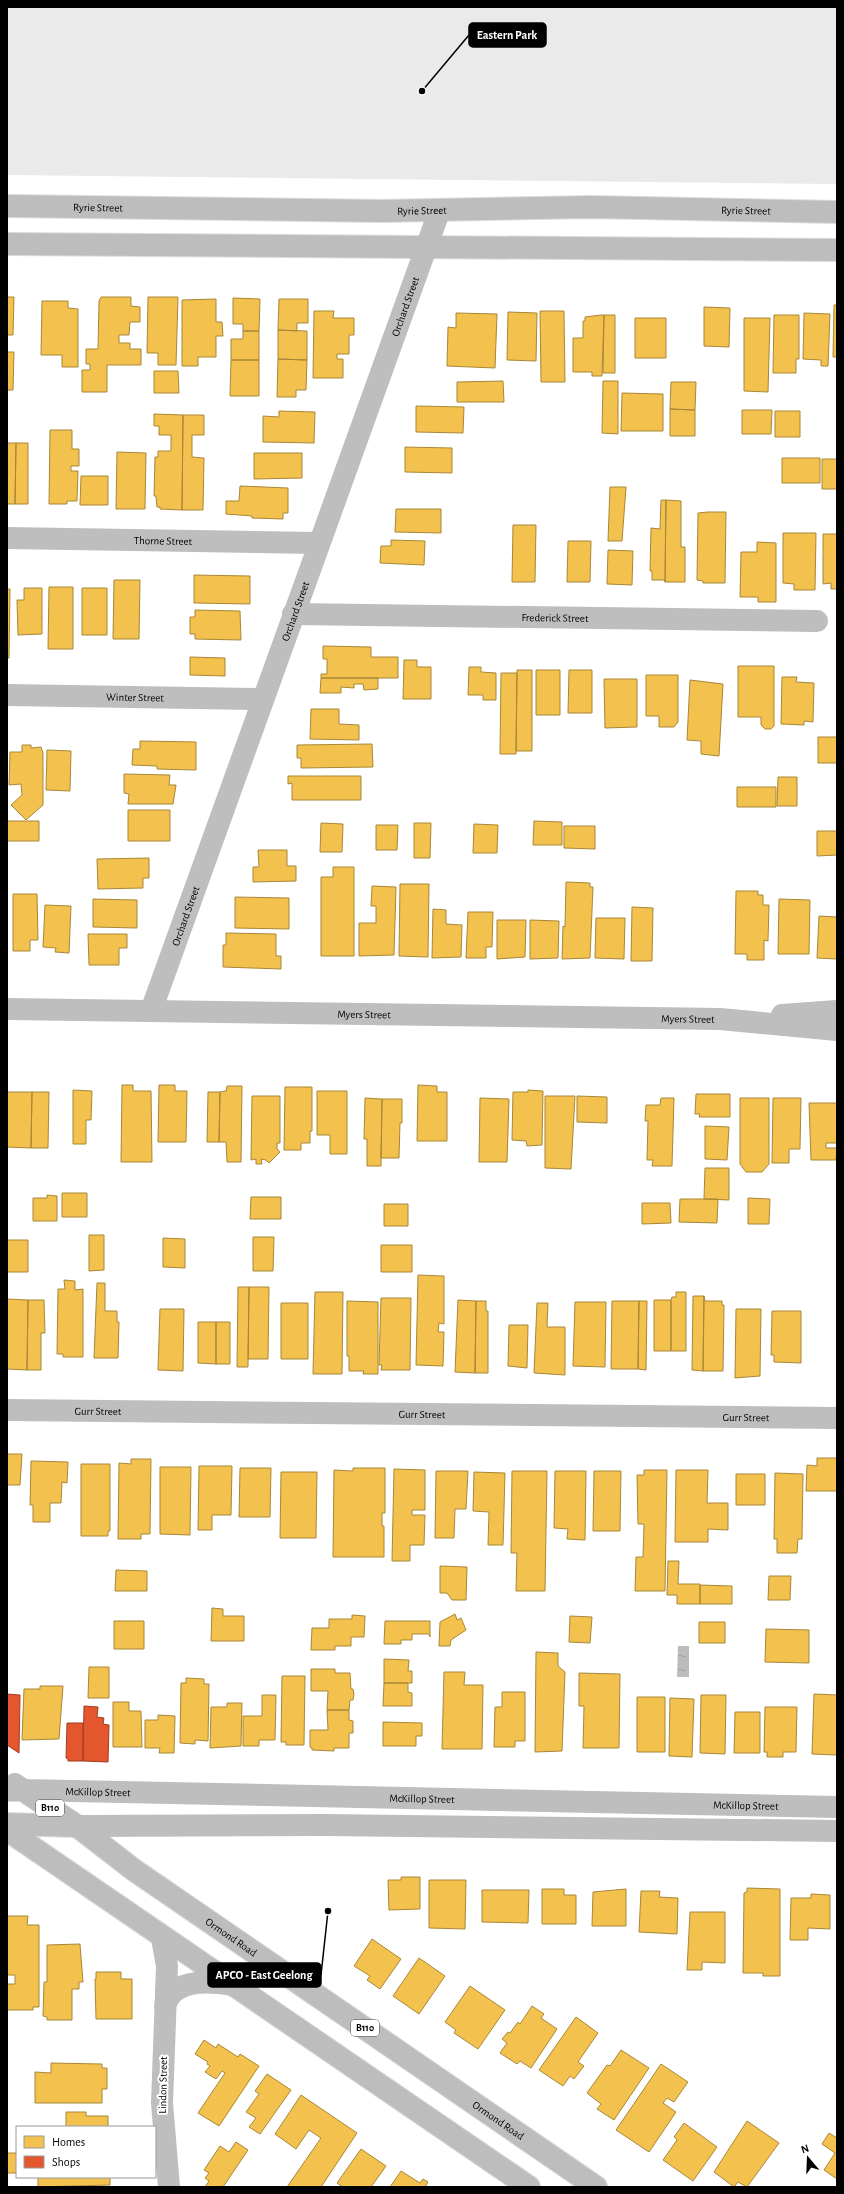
<svg xmlns="http://www.w3.org/2000/svg" width="844" height="2194" font-family="'Alegreya Sans',sans-serif">
<style>
.green{fill:#eaeaea}
.water{fill:url(#water-ripples)}
.homes{fill:#f2c14e;stroke:#a98737}
.shops{fill:#e4572e;stroke:#a03d20}
.lines{fill:none;stroke-linecap:round;stroke-linejoin:round}
.major-casing{stroke:#dbdbdb;stroke-width:24}
.highway-casing{stroke:#dbdbdb;stroke-width:24}
.minor{stroke:#bebebe;stroke-width:22}
.major{stroke:#bdbdbd;stroke-width:22}
.highway{stroke:#bdbdbd;stroke-width:22}
.labels{text-anchor:middle;dominant-baseline:central;stroke-width:4;stroke-linejoin:round;paint-order:stroke}
.shield{fill:#fff;stroke:#4c4c4c;stroke-width:1}
.shield-label{font-size:10px;font-weight:bold;fill:#000}
.street-label{font-size:11px;fill:#000;stroke:#fff}
.leader{fill:none;stroke:#000;stroke-width:1.5}
.callout-dot{fill:#000;stroke:#fff;stroke-width:1.5}
.callout{fill:#000;stroke:#000;stroke-width:1.5}
.callout-label{font-size:12px;text-anchor:middle;font-weight:bold;fill:#fff}
</style>
<defs>
<pattern id="water-ripples" width="26" height="14" patternUnits="userSpaceOnUse"><rect width="26" height="14" fill="#bcbcbc"/><path d="M2 4q2-2 4 0t4 0M15 11q2-2 4 0t4 0" fill="none" stroke="#a0a0a0"/></pattern>
</defs>
<rect width="100%" height="100%" fill="#fff"/>
<!-- green -->
<path class="green" d="M7,7h830v177l-830,-9z"/>
<!-- water -->
<path class="water" d="M678,1646h11v31h-12z"/>
<!-- homes -->
<path class="homes" d="M7,297h7l-1,38h-6z
M101,297h30v9l9,1v15h-10l-1,13h-10v8h11v6h11v16h-34v27h-25v-22h8v-6h-4v-15h12l1,-48z
M148,297h30l-2,68h-18v-12h-11z
M233,298l27,1 -1,32h-16v-7h-10z
M216,299v23h6l1,14h-7v21h-18v9h-16v-66z
M279,299h29v24h-11v8l-19,-1z
M42,301h26v7l10,1v58h-16v-12h-21z
M834,305h3v52h-4z
M704,307l26,1 -1,39 -25,-1z
M314,311h20l-1,7h21v17h-5v19h-12v5h6v19h-30z
M540,311h24l1,71h-24z
M508,312l29,1 -1,48 -29,-1z
M456,313l41,1 -2,54 -48,-2 1,-39 8,1z
M804,313l26,1 -2,52h-7v-6l-18,-1z
M601,315h3l-2,61h-10v-4h-19v-34h10v-17h2v-4z
M604,315h11v58h-12z
M774,315h25v44h-3v14h-23z
M635,318h31v40h-31z
M744,318h26l-2,74 -24,-1z
M278,330l29,1v29l-29,-1z
M243,331h16v29h-28v-21h12z
M7,352h7l-1,38h-6z
M278,359l29,1 -1,30h-10v7h-19z
M231,360h28v36h-29z
M154,371h24l1,22h-25z
M503,381l1,21h-47v-20z
M603,381h15v53l-16,-1z
M671,382h25l-1,28 -25,-1z
M622,393l41,1v37h-42z
M416,406l48,1 -1,26 -47,-1z
M670,409l25,1v26h-25z
M742,410h30l-1,24h-29z
M279,411l36,1 -1,31 -51,-1v-26l16,1z
M775,411h25v26h-25z
M154,414l29,1 -1,95 -22,-1v-2h-3l-1,-11h-2l1,-39h3v-6h13v-16h-12v-9h-5z
M183,415h21v20h-12v22l12,1 -1,52h-21z
M50,430h22v19h7v17h-8v5h7l-1,30h-10v3h-18z
M7,443h9l-1,61h-8z
M16,443h12v61h-13z
M405,447l47,1v25l-47,-1z
M117,452l29,1 -1,56h-29z
M254,453h48v25l-48,1z
M782,458h38v25h-38z
M822,459h15v30h-15z
M81,476h27v29h-28z
M240,486l48,2v25h-5v6l-31,-1v-2l-26,-2v-13h13z
M610,487h16l-4,54h-14z
M661,500h5l-1,82 -1,-2h-12v-9h-2l1,-43 9,1z
M666,500l15,1v46h4v35h-20z
M396,509h45v24l-46,-1z
M708,512h18l-1,71h-22v-2l-6,-1 1,-67z
M513,525h23l-1,57h-23z
M783,533h33l-1,57h-21v-6l-11,-1z
M823,534h14v55h-6v-6l-8,1z
M391,540l34,1 -1,24 -44,-2 1,-17h10z
M568,541h23l-1,41h-23z
M757,542l19,1v59h-18v-5h-18l1,-45h16z
M608,550l25,1 -1,34 -25,-1z
M194,575l56,1v28l-56,-1z
M114,580h26l-1,59h-26z
M49,587h24v62h-25z
M24,588h18v46l-24,1 -1,-35h7z
M82,588h25v47h-25z
M7,589h3l-1,69h-2z
M195,610l45,1 1,29 -46,-1v-5h-5v-17h5z
M323,646l48,1v10h27v21h-77v-4h6v-15h-4z
M190,657l35,1v18l-35,-1z
M404,660h13v7h14v32h-28z
M738,666h36v60l-3,3h-6l-4,-4v-8h-23z
M469,667h12v5l15,1v27h-13v-5h-15z
M517,670h15v81h-16z
M536,670h24v45h-24z
M569,670h23v43h-24z
M501,673h16l-1,81h-16z
M646,675h32v47l-4,5h-15v-11h-13z
M782,677h15l-1,5 18,1 -1,39 -9,-1v4l-23,-1z
M321,678h57v11l-14,1 -1,-6h-9v4l-13,-1v6h-21z
M604,679h33v48l-32,1z
M690,680l33,4 -4,72 -18,-2v-13l-14,-1z
M311,709h28v15l20,1v15l-49,-1z
M818,737h19v26h-19z
M140,741l56,1v28l-39,-1v-3l-25,-1 1,-16h7z
M372,744l1,23 -72,1v-10h-4v-13z
M22,745h9v3l10,-1 2,6v52l-17,15 -15,-15 11,-10 -1,-11 -12,1 1,-33h12z
M47,750l24,1 -1,40 -24,-1z
M124,774l46,1 -1,10h7l-3,19h-45l1,-10 -5,-1z
M288,776h73v24h-69v-17l-4,1z
M778,777h19v29h-20z
M737,787h39v20h-39z
M128,810h42v31h-42z
M7,821h32v20h-32z
M534,821l28,1v23h-29z
M321,823l22,1 -1,28h-22z
M414,823h17l-1,35h-16z
M474,824l24,1 -1,28h-24z
M376,825h22l-1,25h-21z
M564,826h31v23l-31,-1z
M817,831h20v24l-20,1z
M258,850h29v16h9v15l-43,1v-15h6z
M149,858v20h-6v10l-45,1 -1,-30z
M333,867h21v89h-33v-79h12z
M566,882l24,1v4h3l-3,71 -28,1 1,-33 2,1z
M400,884h29l-1,73 -29,-1z
M372,886l24,1 -2,68 -35,1v-33h17v-17h-5z
M736,891h22v4h5v10h6l-1,36 -4,-1v20h-17v-6h-12z
M13,894h24l1,46h-8v11h-17z
M235,897l54,1v31l-54,-1z
M93,899l44,1v28l-44,-1z
M779,899l31,1 -1,54h-31z
M45,905l26,1 -2,47 -14,-1 1,-4 -13,-1z
M632,907l21,1 -1,53h-21z
M433,909l13,1v14l16,1 -1,32 -29,1z
M468,912h25l-1,35h-6v11h-20z
M819,916l18,1v42l-20,-1z
M596,918h29l-1,41 -29,-1z
M497,920h29l-1,37 -28,2z
M530,920l29,1 -1,37 -28,1z
M226,933l50,1v22h5v13l-58,-2v-22h3z
M88,934h39v14h-8v17h-30z
M122,1085h11v6h18l1,71h-31z
M159,1085h16v6h12l-1,51h-28z
M418,1085l19,1v6h10v49h-30z
M227,1086h15l-1,76h-14l-1,-20h-7l1,-50 6,-1z
M285,1087h27v44h-2v12h-9v7h-17z
M73,1090l19,1 -1,29h-5v24h-13z
M528,1090l15,1 -1,54 -15,1 -1,-5 -14,-1 1,-48h15z
M317,1091h30v63h-17v-19h-13z
M7,1092h25l-1,56 -24,-1z
M32,1092h17l-1,56h-17z
M208,1092h12l-1,50h-12z
M696,1094h34v23h-31l1,-3h-5z
M252,1096h28v47h-3v6l3,3 -11,11 -3,-3 -5,-1 1,5h-6v-5l-5,1z
M545,1096h30l-4,73 -26,-1z
M577,1096l30,1v26l-30,-1z
M365,1098l17,1 -1,67h-14v-27h-3z
M480,1098l29,1 -2,63h-28z
M661,1098h13l-2,68h-20l1,-6h-6l1,-39h-3l1,-16h14z
M740,1098h29v66l-7,8h-16l-6,-8z
M773,1098h28l-1,51h-11v14h-17z
M382,1099h20v24h-2l-1,35h-18z
M809,1103h28v40h-11v5h11l-1,12h-25z
M705,1126l24,1 -2,33 -22,-1z
M705,1168h24v32l-25,-1z
M62,1193h25v24h-25z
M47,1195l10,1v25h-24v-23h14z
M251,1197h30v22h-31z
M748,1198l22,1 -1,25h-21z
M680,1199h38l-1,24 -38,-1z
M642,1203h28l1,20 -29,1z
M384,1204h24v22h-24z
M89,1235h15v35l-15,1z
M253,1237h21l-1,34h-20z
M163,1238l22,1v29l-22,-1z
M7,1240h21v32h-21z
M381,1245h31v27h-31z
M418,1275l26,1v48l-5,-1 -1,9h6l-1,34 -27,-1z
M64,1280l11,1v9l8,-1v68h-20v-3h-6l1,-65h7z
M97,1283h8v28h12v11h2l-1,36h-24z
M238,1287h11l-1,80h-11z
M249,1287h20l-1,72h-20z
M315,1292h28l-1,82h-29z
M676,1292h10v59h-15v-51l1,-3h4z
M693,1296h11l-1,75 -11,-1z
M704,1296l1,5h17v4h2l-1,66h-20z
M381,1298h30l-1,72h-29l1,-5h-3z
M7,1299l21,1 -1,70 -20,-1z
M28,1300h16l1,33h-4v37h-14z
M458,1300l18,1 -1,72 -20,-1z
M654,1300h17v51h-17z
M347,1301l31,1v72h-15l1,-3h-15v-15h-2z
M476,1301h10v10h2v62h-13z
M612,1301h27l-1,68h-27z
M639,1301h8l-1,69 -8,-1z
M575,1302h31l-1,65 -32,-1z
M281,1303h27v56h-27z
M537,1303h11l-1,24h18v48l-31,-2z
M160,1309h24l-1,62 -25,-1z
M736,1309h25l-1,67 -25,2z
M772,1311h29v52l-27,-1v-7h-3z
M198,1322h18v42l-18,-1z
M216,1322h14v42h-14z
M509,1325h19l-1,43 -19,-2z
M7,1454h15l-2,31h-13z
M817,1458h20v33h-31l1,-26 10,1z
M131,1459h20l-1,75h-9v5h-23l1,-76 12,1z
M31,1461l37,1 -1,21 -5,-1 -1,21h-11v19h-17v-17h-3z
M81,1464h29v67h-2v5h-27z
M199,1466h33l-1,49h-19v15h-14z
M160,1467h31l-1,68 -30,-1z
M240,1468h31l-1,49h-31z
M353,1468h32v45h-3v13h2v31h-51l1,-87 19,1z
M394,1469l31,1v40h-13v5h13l-1,30h-14v16h-18z
M644,1470h23l-2,121h-30l1,-34h7l1,-33h-6l-1,-49h7z
M676,1470h32l-1,33h21v27l-20,-1v13h-33z
M436,1471h32l-2,38h-11l-1,29h-19z
M512,1471h35l-2,120h-29l1,-38h-6z
M555,1471h31l-1,69 -18,-1 1,-10 -14,-1z
M594,1471h27l-1,60h-27z
M281,1472h36l-1,66h-36z
M474,1472l31,1 -2,72h-15l1,-33 -16,-1z
M775,1473l28,1 -1,65h-4l-1,14h-20v-14h-3z
M736,1474h29v31h-29z
M668,1561h11l-1,23h22v20h-23v-9h-10z
M440,1566l27,1 -1,33h-14l-5,-7h-7z
M116,1570l31,1v20h-32z
M769,1576h22l-1,24h-22z
M700,1585l32,1v18h-32z
M212,1608l11,1v7h21v25h-33z
M455,1614l2,6 4,-2 5,12 -15,10 -1,6h-11l1,-24z
M352,1615l13,1 -1,21h-13v9h-16v4h-24l1,-22h17v-9h23z
M570,1616l22,1 -2,26 -21,-1z
M114,1621h30v28h-30z
M385,1621h45v16l-1,-3h-17v6h-11v4h-17z
M699,1622h26v21h-26z
M766,1629l43,1v33l-44,-1z
M536,1652l22,1v13l7,6 -3,79 -27,1z
M384,1659l25,1 -1,11h4v12h-28z
M89,1667h20v31h-21z
M311,1669h24v4h15l1,16h2l1,5 -1,6h-3l-1,10h-22l1,-19h-17z
M444,1672h21l-1,13h19l-1,64h-40z
M579,1673l41,1 -1,74h-36l1,-42h-5z
M282,1676h23l-1,69h-18v-3h-5z
M186,1678l18,1v5h5l-1,57 -13,-1v4l-15,-1 1,-60h5z
M384,1683h24v9l4,1v13h-29z
M40,1686h23l-4,53 -37,1 2,-51h16z
M502,1692h23v49h-10v6h-21l1,-40h7z
M814,1694l23,1v60l-25,-1z
M262,1695h14l-1,45h-16v6h-16v-30h19z
M701,1695h25l-1,59 -25,-1z
M637,1697h28v55h-28z
M670,1698l24,1 -2,58 -23,-1z
M113,1702h16v9h12l1,36h-29z
M227,1703h15l-1,43 -31,2 1,-41h16z
M765,1707h32l-1,45h-13v5h-16v-5h-3z
M327,1710h22v10l4,1v12h-4v15h-15v3l-22,-1v-2l-2,-1v-17h18z
M735,1712h25v41h-26z
M158,1715l17,1 -1,37h-15l1,-5h-15v-28h13z
M383,1722l39,1v13h-6v10h-33z
M401,1877h19v32l-31,1 -1,-30h13z
M429,1880h37l-1,49 -36,-1z
M747,1888l33,1v87h-17v-3h-20l1,-80 3,-1z
M542,1889h22v6h12v29h-34z
M626,1889v37h-34l1,-34z
M482,1890h47l-1,33 -46,-1z
M641,1891h19l-1,6 19,1 -1,36 -38,-2z
M811,1894l19,1v34l-22,-1v12h-18l1,-42h20z
M690,1912h35v51l-23,-1v8h-15z
M7,1916h21l-1,9h12v82h-6v3h-26v-26h8v-9h-8z
M372,1939l29,20 -21,30 -13,-9 3,-4 -16,-10z
M80,1944l3,38h-4v7h-7v31h-25v-3l-4,-1 1,-34h3v-37z
M419,1958l26,18 -26,38 -26,-18z
M96,1972h25v7h11v40h-36l-1,-40h1z
M470,1986l35,24 -27,39 -24,-16 2,-3 -11,-8z
M532,2006l12,8 -3,4 16,11 -26,39 -11,-7 -3,3 -17,-11 7,-10 -5,-4 6,-7 2,1 8,-11 2,2z
M576,2017l22,16 -20,29 6,4 -10,13 -4,-3 -7,10 -24,-16z
M204,2040l12,8 2,-4 20,13 2,-3 19,12 -40,60 -21,-13 27,-40 -3,-2 -6,8 -11,-7 5,-6 -3,-2 1,-2 -13,-8z
M621,2050l28,18 -35,52 -17,-11 4,-5 -14,-11 20,-28 3,1z
M51,2063l51,1v4h5v21h-5v14h-67v-31l16,1z
M661,2064l27,18 -14,20 -7,-4 -4,5 13,9 -27,40 -33,-22z
M267,2074l24,16 -31,44 -11,-7 7,-9 -10,-6 13,-18 -4,-3z
M301,2095l56,38 -36,54h-34l34,-49 -12,-8 -13,19 -21,-15z
M66,2112h20v4h22v11h-42z
M747,2121l32,22 -32,44 -9,-5 -4,5 -20,-15z
M684,2123l33,24 -24,34 -30,-21 14,-20 -3,-3z
M829,2133l8,5v41l-13,-9 11,-17 -13,-9z
M236,2142l12,8 -25,37h-18l4,-6 -4,-3 4,-5 -5,-3 16,-24 9,6z
M361,2149l25,17 -15,21h-28l-6,-4z
M7,2153h10v20h-10z
M401,2171l19,12 3,-4 5,3 -3,5h-35z
M38,2177h72v8l-72,2z"/>
<!-- shops -->
<path class="shops" d="M7,1694l13,1 -1,58 -12,-8z
M84,1706l14,1 -1,10 7,1 -1,6 6,1 -1,37 -25,-1z
M67,1723h16v38h-15v-2l-2,-1z"/>
<g class="lines">
<defs>
<g id="major">
<path id="s8" d="M7,206l375,5 210,-4 245,5"/>
<path d="M7,244l830,6"/>
</g>
<g id="highway">
<path id="s9" d="M7,1790h16l54,36 57,44 462,317"/>
<path d="M7,1824l70,2"/>
<path d="M7,1830l522,357"/>
</g>
</defs>
<!-- major casing -->
<use href="#major" class="major-casing"/>
<!-- highway casing -->
<use href="#highway" class="highway-casing"/>
<!-- minor -->
<g class="minor">
<path id="s1" d="M7,538l312,5"/>
<path id="s2" d="M293,614l524,7"/>
<path id="s3" d="M7,695l256,4"/>
<path id="s4" d="M7,1009l713,10 117,11"/>
<path id="s5" d="M151,1011l288,-799"/>
<path d="M782,1015l55,-4"/>
<path id="s6" d="M7,1410l830,8"/>
<path id="s7" d="M15,1784l8,6 814,17"/>
<path d="M77,1826l248,-1 512,6"/>
<path d="M162,1938l5,28 -5,137 7,84"/>
<path d="M165,2006c8,-28 44,-25 67,-21"/>
</g>
<!-- major -->
<use href="#major" class="major"/>
<!-- highway -->
<use href="#highway" class="highway"/>
</g>
<g class="labels">
<!-- shield labels -->
<g class="shield">
<rect x="36" y="1800" width="28" height="16" rx="3"/>
<rect x="351" y="2020" width="28" height="16" rx="3"/>
</g>
<g class="shield-label">
<text x="50" y="1808">B110</text>
<text x="365" y="2028">B110</text>
</g>
<!-- street labels -->
<g class="street-label">
<text stroke="none"><textPath href="#s8" startOffset="91">Ryrie Street</textPath></text>
<text stroke="none"><textPath href="#s8" startOffset="739">Ryrie Street</textPath></text>
<text stroke="none"><textPath href="#s8" startOffset="415">Ryrie Street</textPath></text>
<text stroke="none"><textPath href="#s5" startOffset="749">Orchard Street</textPath></text>
<text stroke="none"><textPath href="#s1" startOffset="156">Thorne Street</textPath></text>
<text stroke="none"><textPath href="#s5" startOffset="425">Orchard Street</textPath></text>
<text stroke="none"><textPath href="#s2" startOffset="262">Frederick Street</textPath></text>
<text stroke="none"><textPath href="#s3" startOffset="128">Winter Street</textPath></text>
<text stroke="none"><textPath href="#s5" startOffset="101">Orchard Street</textPath></text>
<text stroke="none"><textPath href="#s4" startOffset="357">Myers Street</textPath></text>
<text stroke="none"><textPath href="#s4" startOffset="681">Myers Street</textPath></text>
<text stroke="none"><textPath href="#s6" startOffset="91">Gurr Street</textPath></text>
<text stroke="none"><textPath href="#s6" startOffset="415">Gurr Street</textPath></text>
<text stroke="none"><textPath href="#s6" startOffset="739">Gurr Street</textPath></text>
<text stroke="none"><textPath href="#s7" startOffset="85">McKillop Street</textPath></text>
<text stroke="none"><textPath href="#s7" startOffset="409">McKillop Street</textPath></text>
<text stroke="none"><textPath href="#s7" startOffset="733">McKillop Street</textPath></text>
<text stroke="none"><textPath href="#s9" startOffset="271">Ormond Road</textPath></text>
<text transform="translate(163 2085) rotate(-89)">Lindon Street</text>
<text stroke="none"><textPath href="#s9" startOffset="595">Ormond Road</textPath></text>
</g>
</g>
<!-- callouts -->
<path class="leader" d="M422 91L469 35M328 1911L321 1975"/>
<g class="callout-dot">
<circle cx="422" cy="91" r="4"/>
<circle cx="328" cy="1911" r="4"/>
</g>
<g class="callout">
<rect x="469" y="23" width="77" height="24" rx="4"/>
<rect x="208" y="1963" width="113" height="24" rx="4"/>
</g>
<g class="callout-label">
<text x="507" y="39">Eastern Park</text>
<text x="264" y="1979">APCO - East Geelong</text>
</g>
<!-- border -->
<rect width="844" height="2194" fill="none" stroke="#000000" stroke-width="16"/>
<!-- legend -->
<rect x="16" y="2126" width="140" height="52" fill="#ffffff" stroke="#999999"/>
<rect x="24" y="2136" width="20" height="12" fill="#f2c14e" stroke="#999999"/>
<text x="52" y="2146" font-size="12" fill="#000000">Homes</text>
<rect x="24" y="2156" width="20" height="12" fill="#e4572e" stroke="#999999"/>
<text x="52" y="2166" font-size="12" fill="#000000">Shops</text>
<!-- north arrow -->
<g transform="translate(808 2158) rotate(341)" stroke="#ffffff" stroke-width="3" paint-order="stroke">
<path d="M0-3L7 15L0 10L-7 15Z" fill="#000000"/>
<text y="-6" font-size="11" font-weight="bold" text-anchor="middle" fill="#000000">N</text>
</g>
</svg>
